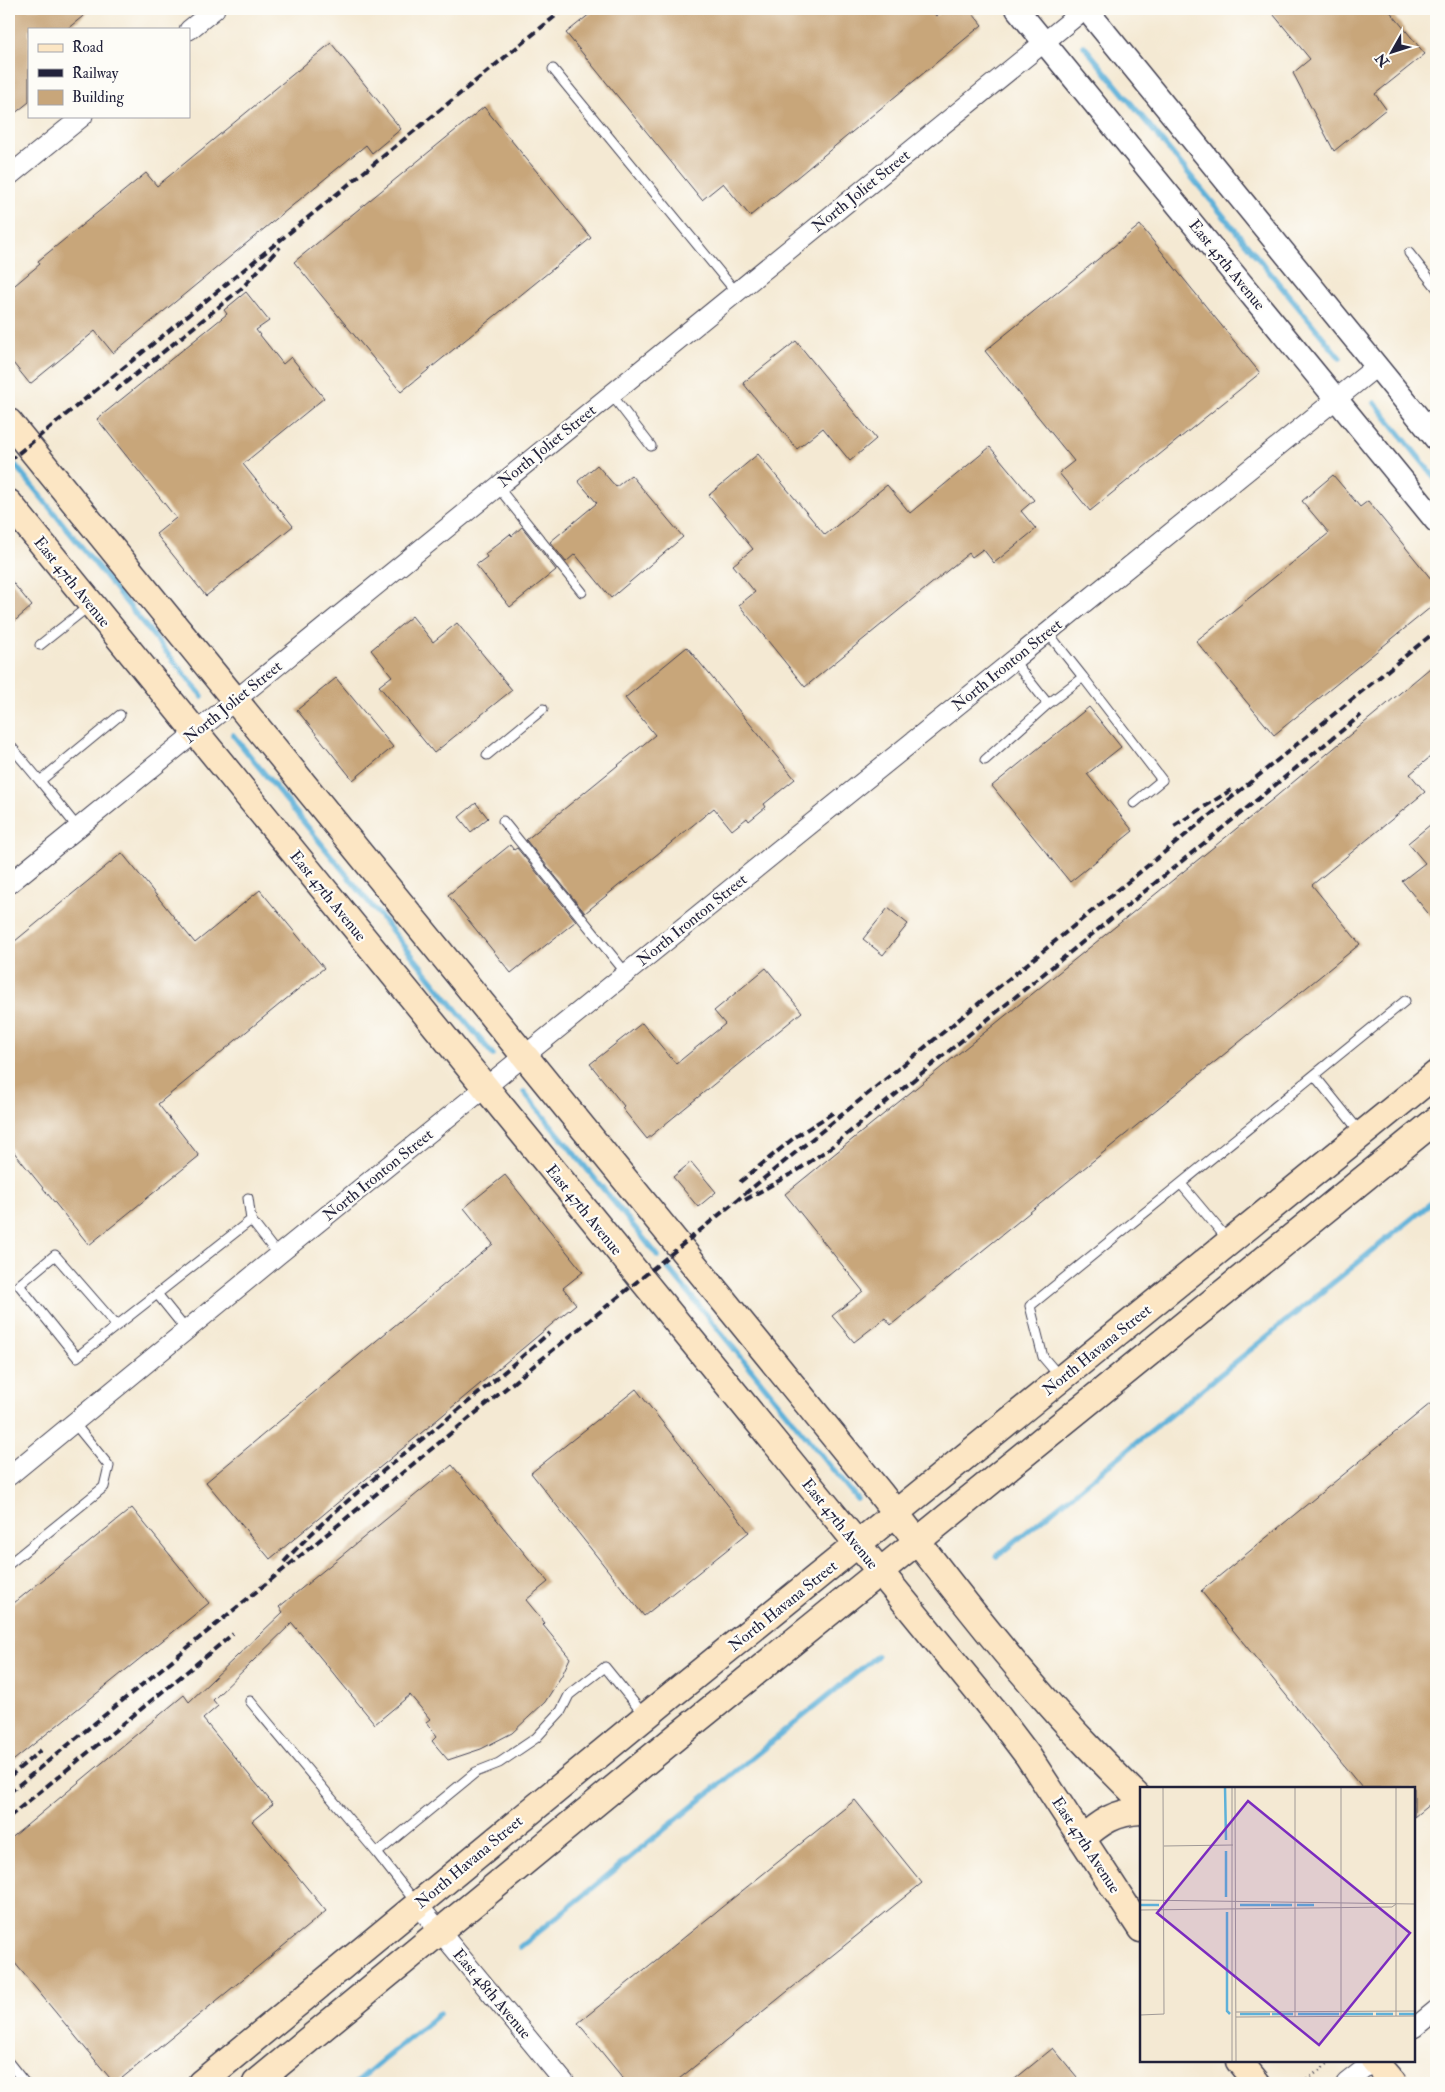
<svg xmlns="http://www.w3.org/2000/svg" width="1445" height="2092" font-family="'IM FELL Double Pica',serif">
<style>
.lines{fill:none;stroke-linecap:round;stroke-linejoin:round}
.stream{stroke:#5eb1d9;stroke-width:5.5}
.building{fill:#c8a67a}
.service-casing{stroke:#424052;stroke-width:11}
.minor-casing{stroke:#424052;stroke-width:21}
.tertiary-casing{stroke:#424052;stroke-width:25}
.secondary-casing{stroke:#424052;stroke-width:29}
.path{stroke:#424052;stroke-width:3;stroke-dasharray:1 4;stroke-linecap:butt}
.service{stroke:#fff;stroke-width:9}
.minor{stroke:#fff;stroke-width:19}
.tertiary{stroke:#fff;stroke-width:22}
.secondary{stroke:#fce6c4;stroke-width:26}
.rail{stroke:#22223b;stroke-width:4;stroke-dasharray:8 4;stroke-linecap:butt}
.labels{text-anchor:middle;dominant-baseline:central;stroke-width:4.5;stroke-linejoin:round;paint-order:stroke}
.street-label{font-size:16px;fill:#22223b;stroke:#fdfcf7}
.inset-river{fill:none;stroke:#5eb1d9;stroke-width:2.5}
.inset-road{fill:none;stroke:#a09996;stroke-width:1}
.view{fill:#7b2cbf;fill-opacity:0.15;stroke:#7b2cbf;stroke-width:2.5}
.inset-edge{fill:none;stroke:#22223b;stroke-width:2.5}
</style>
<rect width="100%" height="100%" fill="#fdfcf7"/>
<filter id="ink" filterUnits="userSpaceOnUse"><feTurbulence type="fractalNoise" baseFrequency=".02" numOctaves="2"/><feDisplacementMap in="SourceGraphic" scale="10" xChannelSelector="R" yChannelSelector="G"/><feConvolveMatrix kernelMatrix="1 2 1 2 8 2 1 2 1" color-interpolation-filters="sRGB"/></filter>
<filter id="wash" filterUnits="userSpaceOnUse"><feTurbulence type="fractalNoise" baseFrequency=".0096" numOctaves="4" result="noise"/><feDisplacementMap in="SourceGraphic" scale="20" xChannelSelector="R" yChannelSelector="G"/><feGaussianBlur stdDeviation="1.12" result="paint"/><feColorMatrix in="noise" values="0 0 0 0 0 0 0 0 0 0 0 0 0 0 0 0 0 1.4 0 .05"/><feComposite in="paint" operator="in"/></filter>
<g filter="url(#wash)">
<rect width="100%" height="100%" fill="#f4e9d3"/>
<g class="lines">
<!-- stream -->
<path class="stream" d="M1084,46l256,312
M1375,403l61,76
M16,466l186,230
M233,735l260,320
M524,1092l134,164
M668,1268l189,231
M997,1556l439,-357
M520,1947l357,-291
M355,2083l85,-70"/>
</g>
<g id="blocks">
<!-- building -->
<path class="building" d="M9,9h83l-25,20h-38v73l-20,16z
M596,9h334l6,7 9,-7h24l13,16 -232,191 -27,-33 -21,17 -136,-167z
M1269,9h119l37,45 -50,40 11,15 -52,42 -41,-78 17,-14z
M331,43l70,86 -29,24 -6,-8 -253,208 -18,-22 -65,53 -21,-26v-68l31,-26 -2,-3 108,-88 11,13z
M484,107l107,131 -190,154 -107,-130z
M1140,225l120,148 -170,138 -31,-38 15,-12 -89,-110z
M246,292l23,29 -13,9 27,34 8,-7 33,41 -81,66 50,62 -87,70 -50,-62 20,-16 -79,-99 130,-105 -3,-4z
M796,341l80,98 -26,22 -27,-33 -26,21 -54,-66z
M990,447l44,53 -13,11 15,18 -42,34 -11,-14 -11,8 -3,-4 -164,134 -66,-82 16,-13 -22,-27 20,-16 -44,-54 49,-41 67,81 62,-50 23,28z
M597,465l19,22 15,-12 52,62 -72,61 -36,-44 -9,8 -16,-20 47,-39 -19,-22z
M1333,475l27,32 8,-6 68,84v18l-162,132 -78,-94 133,-108 -27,-32z
M522,527l34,43 -46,37 -34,-42 11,-8 -2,-3 25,-20 2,2z
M9,578l23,28 -23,20z
M412,616l21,26 24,-19 55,67 -78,63 -55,-67 13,-10 -21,-26z
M687,647l108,132 -31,25 2,3 -17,14 -2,-3 -15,12 -18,-22 -129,105 -59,-73 129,-105 -30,-37z
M1436,663v89l-26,22 15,18 -113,93 48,59 -469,381 -6,-7 -31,24 -22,-26 31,-25 -78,-97 488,-395z
M336,678l57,69 -40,33 -56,-70z
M1089,707l32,40 -34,27 46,57 -63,51 -78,-96z
M476,803l12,15 -17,14 -12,-15z
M1436,820v103l-34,-42 23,-18 -17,-20z
M510,845l4,5 3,-2 59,73 -65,52 -63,-78z
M122,853l73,90 65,-53 64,78 -166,136 41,52 -110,89 -80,-99v-200z
M888,908l20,16 -25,31 -20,-16z
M766,968l36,44 -155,127 -25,-31 2,-2 -34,-42 52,-41 34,41 49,-40 -11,-13z
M691,1162l25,30 -18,15 -25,-30z
M505,1175l78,97 -20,16 13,16 -306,255 -64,-77 287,-238 -29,-36z
M636,1389l113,143 -105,84 -113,-143z
M1436,1399v400l-22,18v-29h-52l-161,-197z
M452,1465l96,117 -22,18 19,23 -2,2 27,33 -8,17 -17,27 -33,31 -31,16 -33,11 -16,-19 5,-5 -11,-14 4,-3 -20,-24 -35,29 -83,-101 -79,77 5,6 -15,13 70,85 -21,17 74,90 -210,172h-2l-105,-127v-116l175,-145 5,7 94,-90 -4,-5z
M132,1508l77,95 -200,161v-157z
M855,1800l67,83 -248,200h-47l-49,-60z
M1053,2048l29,35h-72z"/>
</g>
</g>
<g filter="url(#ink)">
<use href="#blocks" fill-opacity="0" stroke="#424052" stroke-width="1"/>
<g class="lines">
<defs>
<path id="service" d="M553,69l183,223
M1409,253l27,34
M611,394l40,52
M497,486l85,106
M1048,633l35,44
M40,645l49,-39
M1048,704l35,-27 79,103 -28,23
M9,744l31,37
M487,755l56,-46
M985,760l63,-56 -35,-44
M503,821l123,152
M78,828l-38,-47 80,-66
M1314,1075l46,57
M1181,1184l47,56
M248,1198l3,22 27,35
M158,1295l29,36
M116,1325l-61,-70 -36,30 58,72 174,-137
M1060,1377l-17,-20 -13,-51 375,-305
M9,1564l95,-77 5,-21 -35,-43
M250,1701l127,152 99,-81 23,-9 37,-25 25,-27 8,-16 36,-28 39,48
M377,1853l40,51
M9,2063l16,20"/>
<path id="minor" d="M189,30l26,-21
M9,176l74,-60
M9,884l1076,-875
M9,1476l269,-221 1099,-889
M418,1905l147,178
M1414,2028l22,-18
M1346,2083l28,-22"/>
<path id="tertiary" d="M1017,9l419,512
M1086,9l350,430"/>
<path id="secondary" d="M9,422l871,1071c52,67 103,135 159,199 32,38 67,73 102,108
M9,503l988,1212 31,41 113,173
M1082,1839c18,-17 34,-27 59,-28
M1239,2061l18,22
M1374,2061l19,22
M201,2083l472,-389 763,-620
M256,2083l425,-350 755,-613"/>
</defs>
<!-- service casing -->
<use href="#service" class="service-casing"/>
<!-- minor casing -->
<use href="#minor" class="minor-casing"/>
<!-- tertiary casing -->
<use href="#tertiary" class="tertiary-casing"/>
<!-- secondary casing -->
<use href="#secondary" class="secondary-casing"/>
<!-- path -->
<path class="path" d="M1303,2083l28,-22"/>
<!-- service -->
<use href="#service" class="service"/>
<!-- minor -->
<use href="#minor" class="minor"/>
<!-- tertiary -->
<use href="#tertiary" class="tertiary"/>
<!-- secondary -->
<use href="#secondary" class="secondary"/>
<!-- rail -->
<path class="rail" d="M115,391l127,-103 38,-41
M9,461l555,-452
M1174,826l57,-36
M740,1182l55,-45 41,-26
M745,1200l53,-30 32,-22 531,-433
M284,1562c37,-41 80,-75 122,-110 49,-39 97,-78 143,-119
M9,1777l32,-27
M9,1793l1427,-1162
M9,1817l224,-183"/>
</g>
</g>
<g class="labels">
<!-- street labels -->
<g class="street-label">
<text transform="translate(861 191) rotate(-39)">North Joliet Street</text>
<text transform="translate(1227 265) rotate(51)">East 45th Avenue</text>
<text transform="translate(547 446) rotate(-39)">North Joliet Street</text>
<text transform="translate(72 582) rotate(51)">East 47th Avenue</text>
<text transform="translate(1007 665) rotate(-39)">North Ironton Street</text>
<text transform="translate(233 702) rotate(-39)">North Joliet Street</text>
<text transform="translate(328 896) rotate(51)">East 47th Avenue</text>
<text transform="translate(692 920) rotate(-39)">North Ironton Street</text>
<text transform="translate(378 1175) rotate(-39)">North Ironton Street</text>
<text transform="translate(584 1210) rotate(51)">East 47th Avenue</text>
<text transform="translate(1097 1350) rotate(-39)">North Havana Street</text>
<text transform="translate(840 1524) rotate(51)">East 47th Avenue</text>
<text transform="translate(783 1606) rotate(-39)">North Havana Street</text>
<text transform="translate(1086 1845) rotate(57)">East 47th Avenue</text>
<text transform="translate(469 1862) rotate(-40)">North Havana Street</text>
<text transform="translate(492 1994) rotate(50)">East 48th Avenue</text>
</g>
</g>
<!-- overview -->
<g transform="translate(1140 1787)">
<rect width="275" height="275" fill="#f4e9d3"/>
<path class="inset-river" d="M85,0l1,53M86,64v46M0,118h19M100,118h30M131,118h21M157,118h17M87,125v99l3,3M100,227h30M132,227h21M158,227h41M205,227h28M236,227h17M259,227h16"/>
<path class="inset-road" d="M92,0v275M95,0l1,275M155,0v230M201,0v230M256,0v229M24,59l69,-1M0,113l275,4M0,123l252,-3 4,-3M96,225l179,-1M0,228l24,-1 -1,-227M96,230l179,-1"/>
<path class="view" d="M108,14l162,132 -91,112 -162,-132z"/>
<rect width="275" height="275" class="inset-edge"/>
</g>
<!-- margin -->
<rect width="1445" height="2092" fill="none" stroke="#fdfcf7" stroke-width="30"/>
<!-- legend -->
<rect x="28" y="28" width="162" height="90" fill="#fdfcf7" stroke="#a5a5ac"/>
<rect x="38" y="44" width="25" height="8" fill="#fce6c4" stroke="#a5a5ac"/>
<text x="72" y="52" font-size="15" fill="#22223b">Road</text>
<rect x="38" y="69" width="25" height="8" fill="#22223b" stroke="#a5a5ac"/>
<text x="72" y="78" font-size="15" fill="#22223b">Railway</text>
<rect x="38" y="90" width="25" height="15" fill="#c8a67a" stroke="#a5a5ac"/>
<text x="72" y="102" font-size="15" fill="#22223b">Building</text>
<!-- north arrow -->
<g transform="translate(1392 52) rotate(231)" stroke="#fdfcf7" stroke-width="4" paint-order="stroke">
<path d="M0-4L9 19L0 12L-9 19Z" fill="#22223b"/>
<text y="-8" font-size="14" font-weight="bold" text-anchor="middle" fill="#22223b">N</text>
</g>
</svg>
